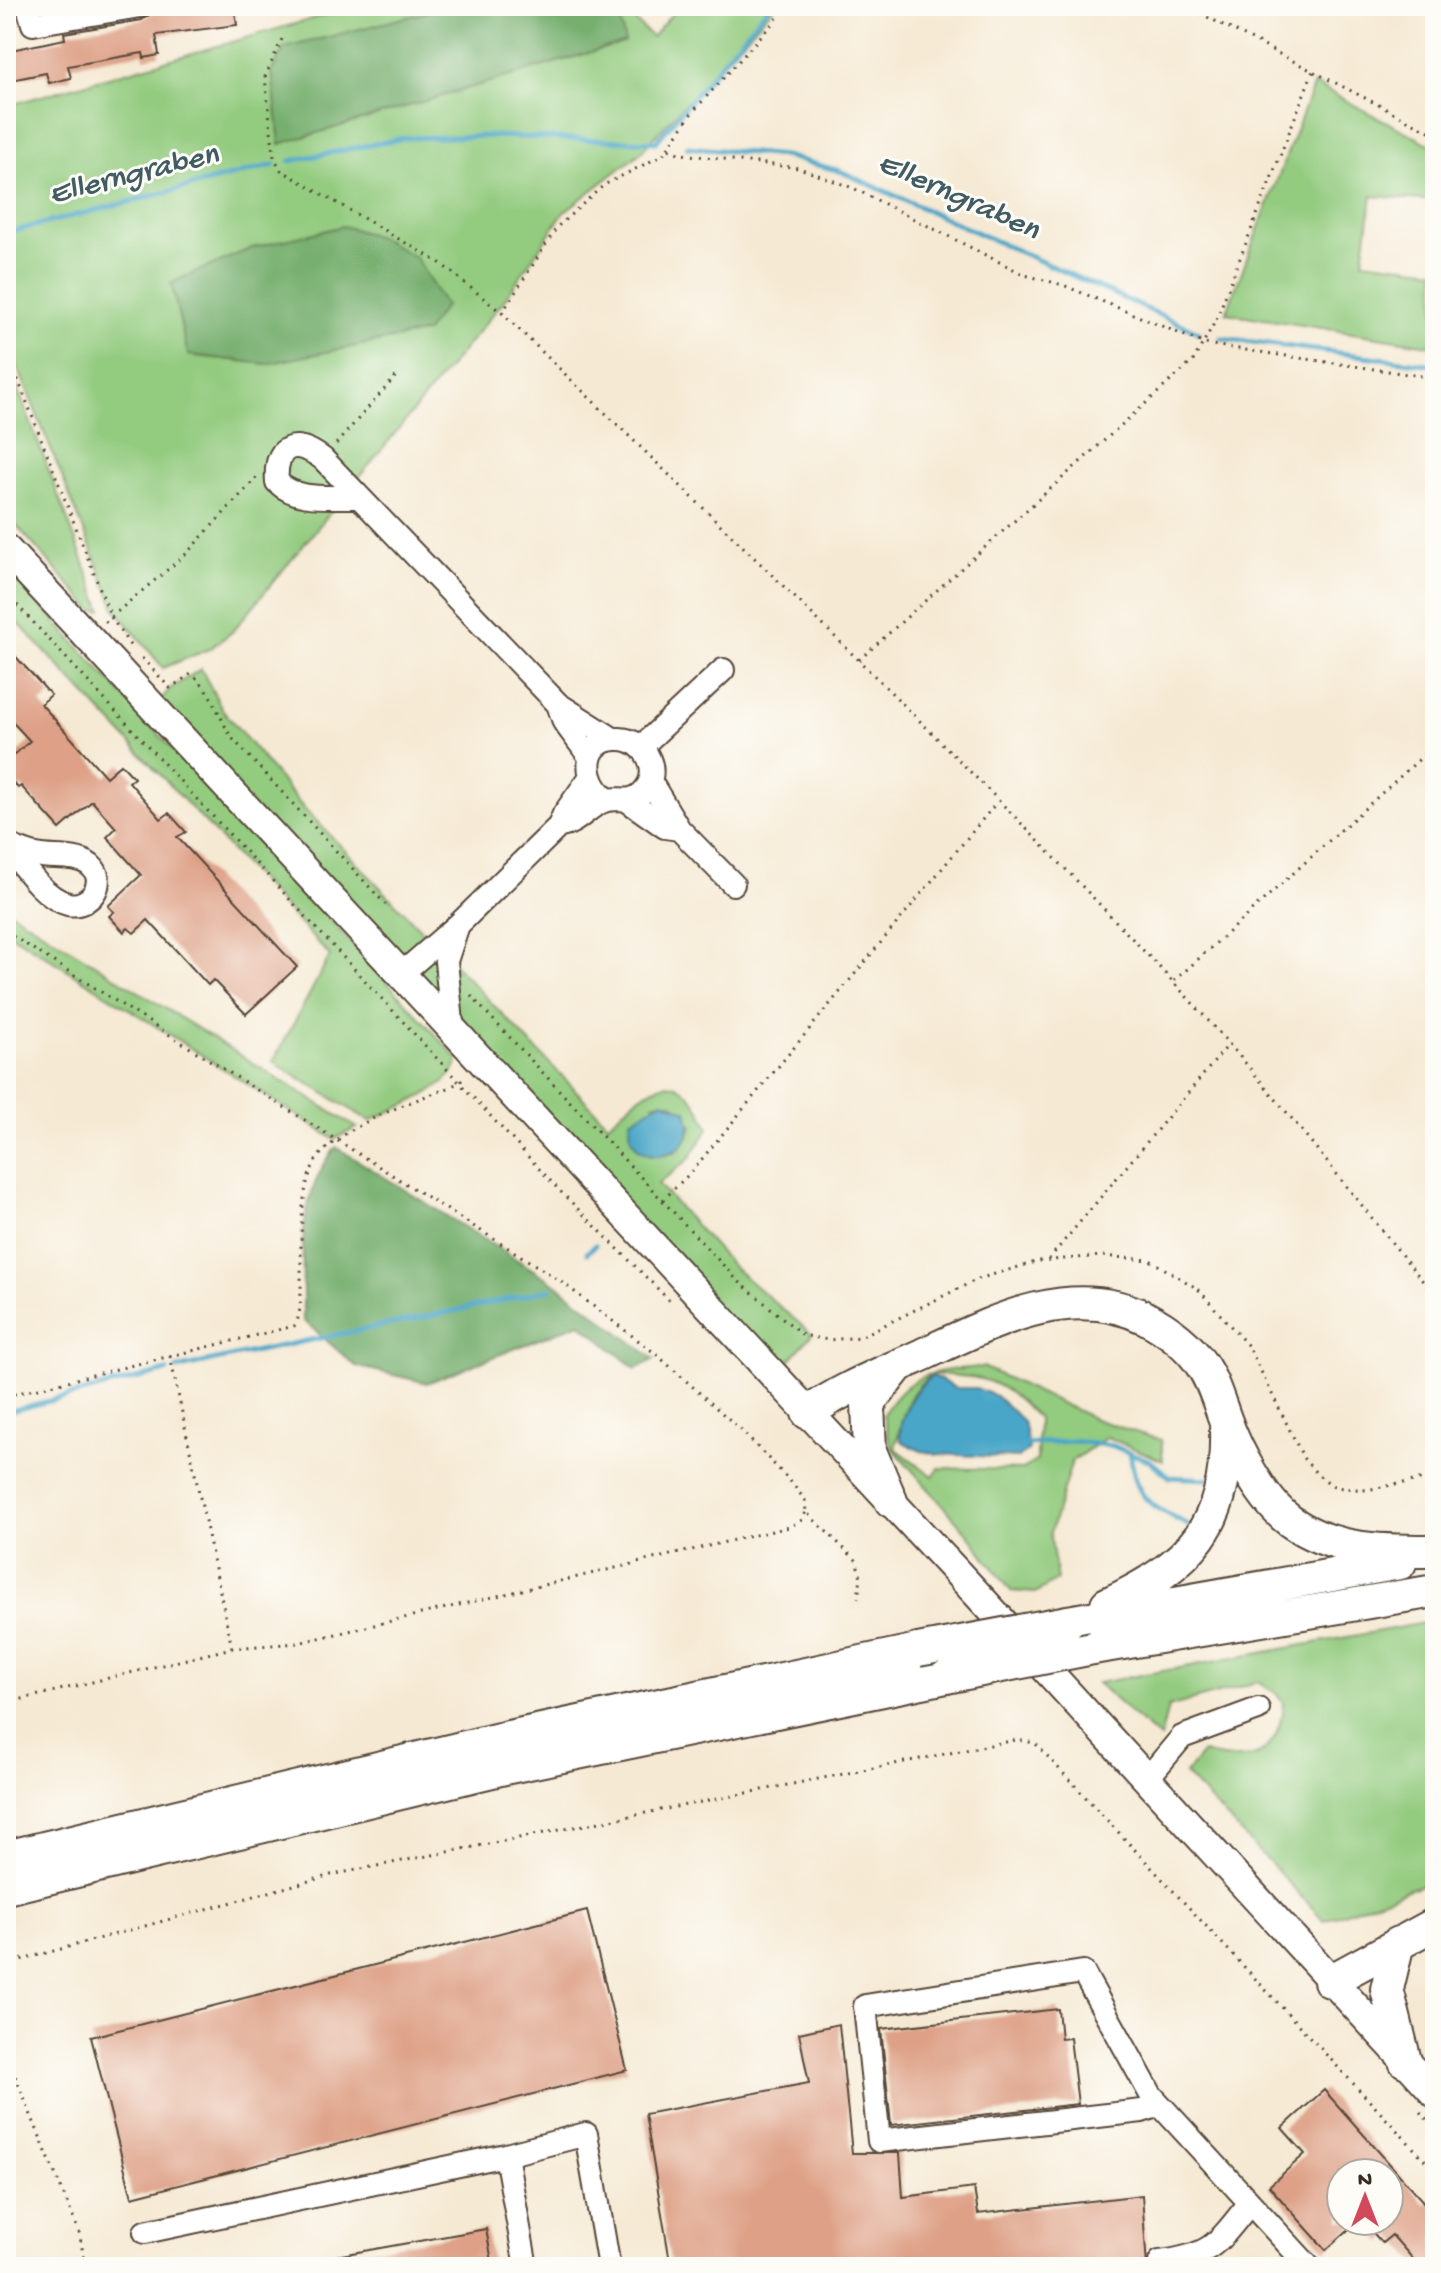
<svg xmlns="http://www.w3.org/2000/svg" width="1441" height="2273" font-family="'Gochi Hand',sans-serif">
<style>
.green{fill:#93cb7f;stroke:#677a4e;stroke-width:2;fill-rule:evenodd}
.forest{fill:#76af6e;stroke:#586c46;stroke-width:2}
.water{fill:#4aa6c8;stroke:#426873;stroke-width:2}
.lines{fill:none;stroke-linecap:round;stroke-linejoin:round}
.stream{stroke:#4aa6c8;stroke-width:5}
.building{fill:#dea187}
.minor-casing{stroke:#574739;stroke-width:26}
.major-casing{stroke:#574739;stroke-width:32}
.highway-casing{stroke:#574739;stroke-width:36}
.path{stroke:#574739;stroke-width:3;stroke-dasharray:2 6;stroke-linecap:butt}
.minor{stroke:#fff;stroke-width:22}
.major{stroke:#fff;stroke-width:28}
.highway{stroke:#fff;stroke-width:32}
.highway-bridge-casing{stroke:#574739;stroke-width:36;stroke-linecap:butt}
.highway-bridge{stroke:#fff;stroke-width:32}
.labels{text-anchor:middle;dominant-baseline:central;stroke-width:6;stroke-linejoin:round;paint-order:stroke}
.water-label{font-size:32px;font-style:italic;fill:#415c62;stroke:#fdfcf7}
</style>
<rect width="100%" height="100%" fill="#fdfcf7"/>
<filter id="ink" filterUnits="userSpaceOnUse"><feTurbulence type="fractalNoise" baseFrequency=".0125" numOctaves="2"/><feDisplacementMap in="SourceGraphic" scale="16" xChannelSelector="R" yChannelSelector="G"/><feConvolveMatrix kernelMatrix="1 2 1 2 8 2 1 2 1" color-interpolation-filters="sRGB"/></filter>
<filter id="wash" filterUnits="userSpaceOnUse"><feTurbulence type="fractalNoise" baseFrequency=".006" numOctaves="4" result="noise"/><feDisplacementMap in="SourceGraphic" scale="32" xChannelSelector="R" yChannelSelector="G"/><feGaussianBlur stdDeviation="1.8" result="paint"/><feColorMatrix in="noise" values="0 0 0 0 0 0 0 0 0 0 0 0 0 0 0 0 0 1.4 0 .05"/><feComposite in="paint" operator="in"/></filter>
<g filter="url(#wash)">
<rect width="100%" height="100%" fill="#f5e9d3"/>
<!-- green -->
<path class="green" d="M358,6h275l3,16 16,15 27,-31h96l-135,147 -76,59 -62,91 -270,329 -23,17 -46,19 -47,-58 -110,-272v-232z
M1314,84l121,63v54l-63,-5 -9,65 72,9v76l-209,-33z
M6,358l96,252h-10l-86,-96z
M6,568l452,491c-3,30 -64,49 -88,62l-97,-59 57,-106 -324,-346z
M201,669l21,40 78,95 308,320c40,-36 70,-69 101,4l-20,31 -31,25 75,83 79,67 -36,42 -622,-669 17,-19zM663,1101l12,3 17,22 -3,10 -14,16 -22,-48z
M6,909l351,219 -23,11 -328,-208z
M983,1367l114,53 64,20 2,21 -56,-24 -35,24 -22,72 7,47 -22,13 -24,-2 -43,-57 -77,-88 -8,-31c26,-44 53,-44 100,-48zM934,1374c56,4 63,4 104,44l-1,42 -15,10 -83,-2 -6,8 -38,-28c7,-28 11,-60 39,-74z
M1435,1621v259l-111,40 -139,-146 18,-21c49,13 76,4 80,-50l-7,-10 -19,-11 -89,25 -8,32 -63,-56z"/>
<!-- forest -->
<path class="forest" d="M451,6h166l8,36 -345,102 -8,-73 12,-23z
M343,226l36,11 37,21 29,48 -19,26 -160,32 -78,-9 -17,-72 81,-35z
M336,1147l220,137 98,75 -18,10 -56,-46 -153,60 -71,-17 -53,-46c1,-65 -9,-119 33,-173z"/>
<!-- water -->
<path class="water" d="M663,1101l24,10c18,53 -66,61 -56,9z
M933,1376l22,12h21l20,8 27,25 6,29 -11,8 -80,-4 -17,-3 -20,-10c-5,-19 14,-56 32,-65z"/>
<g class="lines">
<!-- stream -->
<path class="stream" d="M687,147l97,9 56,15 358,161
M290,161l114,-23 88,-2 164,6 113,-136
M6,233l268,-68
M1221,338l214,27
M587,1253l8,-8
M177,1369c124,-30 250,-49 374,-80
M6,1412l161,-41
M1027,1444l46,-3 40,5 37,15 20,16 38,2
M1130,1452c7,49 16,51 58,73"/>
</g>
<g id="blocks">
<!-- building -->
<path class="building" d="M195,6h39l3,19 -81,10 3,20 -15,3 -1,-5 -75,13 3,12 -22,5 -3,-10 -40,8v-30l59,-12 -1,-6 78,-13 10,-7z
M6,646l45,49 -10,9 65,73 15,-13 13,14 -5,4 32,37 8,-6 17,19 -9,5 120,130 -51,47 -33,-34 -5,5 -60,-65 -14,13 -6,-5 -4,4 -15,-16 5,-4 -6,-6 33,-31 -34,-38 9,-9 -24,-27 -32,28 -39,-43 -3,2 -12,-13v-13l24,-21 -24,-26z
M587,1911l40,159 -495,127 -41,-160z
M1058,2009l3,30 9,-1 8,66 -187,21 -10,-96z
M839,2024l13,129h48l3,44 71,-9 4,26 164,-19 5,72h-476l-26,-153 164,-31 -10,-50z
M1324,2090l102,115 9,-9v71h-15l-28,-32 -10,8 -19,-22h26v-48h-48v48h17l-32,29 -57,-64 36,-32 -23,-26z
M486,2229l7,38h-173l-1,-8z"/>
</g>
</g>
<g filter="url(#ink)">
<use href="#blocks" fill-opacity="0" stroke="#574739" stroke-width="2"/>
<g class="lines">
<defs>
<path id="minor" d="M28,6l5,18 107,-18
M358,497c-28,-1 -60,5 -81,-15 -3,-38 19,-44 46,-23l235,245 55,35
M558,704l6,18 26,35
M641,747l82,-77
M650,781l29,48 54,55
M628,801l37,26 14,2
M559,826c20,-2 30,-22 48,-26 13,-3 23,4 35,-7 21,-20 5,-53 -22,-54 -38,-2 -39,42 -12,61
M6,844l1,1c15,19 36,53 61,59 22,5 41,-23 22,-39 -15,-11 -37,-6 -54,-10 -10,-2 -20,-7 -29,-10
M400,975l59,-51 100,-98 5,-12 25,-35
M453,1033l-7,-72 11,-33
M1147,1779l35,-42 76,-28
M1159,2105l-17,6 -263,30 -14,-135 218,-34 68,123 158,172
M506,2155l80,-21 23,133
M145,2232l361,-77 20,112
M1160,2262c52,-7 57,-18 89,-58"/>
<path id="major" d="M6,549l972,1046 457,498"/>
<path id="highway" d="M808,1413c35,-25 75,-40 114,-58 69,-32 148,-75 224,-37 21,11 41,25 55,46 12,17 17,36 24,55 11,32 38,82 65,102 43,31 94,30 145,30
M891,1501l-21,-50 -2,-47 27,-34
M1107,1604c84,-38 122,-81 119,-175
M1068,1622l332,-59
M1093,1648l342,-57
M6,1857l493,-118 419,-89
M6,1888l503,-121 437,-90
M1398,1943l-11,46 18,72
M1330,1981l105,-57"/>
</defs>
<!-- minor casing -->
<use href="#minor" class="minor-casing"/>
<!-- major casing -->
<use href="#major" class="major-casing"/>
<!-- highway casing -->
<use href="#highway" class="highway-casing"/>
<!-- path -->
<path class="path" d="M1186,6l249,128
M282,39l-17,38 9,80 7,13 159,93 62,50c227,220 455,438 671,669 93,99 176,209 262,314
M669,149l12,5 118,14 54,20 172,87 38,10 142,59 230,34
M502,313l55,-86 47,-42 59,-30 28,-41 97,-108
M6,349l105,268 20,30
M336,444l62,-70
M6,593l552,596 113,113
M105,622l80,-67 73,-79
M142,658l28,30 21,-14c20,13 28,44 41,64l156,169
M859,660l334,-299 23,-41 97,-249
M6,932l553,348 97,74 85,76 50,52 14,18 1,12 50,48 5,17 -3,21
M1174,981l261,-236
M471,996l266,284 66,55 25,5 32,-3 118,-58 61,-18 63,-5 48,4 48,29 51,58 55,112 14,16 17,12 31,3 69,-13
M663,1200l29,-29 305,-369
M1049,1259l180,-215
M170,1356l62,292
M6,1396l288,-70c17,-18 -6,-122 23,-167 19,-27 73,-49 104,-61 15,-6 33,-10 44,-21
M6,1703l226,-55 66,-5 491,-116 13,-7 4,-8
M6,1964l325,-89 685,-135 19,3 400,428
M1435,1988l-6,10 6,36
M6,2054l73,178 6,31 -6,4
M1420,2112l15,16"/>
<!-- minor -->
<use href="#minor" class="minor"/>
<!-- major -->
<use href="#major" class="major"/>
<!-- highway -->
<use href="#highway" class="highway"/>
<defs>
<path id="highway-bridge" d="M918,1650l150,-28
M946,1677l147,-29"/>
</defs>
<!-- highway-bridge casing -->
<use href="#highway-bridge" class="highway-bridge-casing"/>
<!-- highway-bridge -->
<use href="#highway-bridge" class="highway-bridge"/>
</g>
</g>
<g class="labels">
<!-- water labels -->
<g class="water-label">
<text transform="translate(134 176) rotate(-14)">Ellerngraben</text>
<text transform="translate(958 198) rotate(24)">Ellerngraben</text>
</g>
</g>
<!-- margin -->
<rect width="1441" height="2273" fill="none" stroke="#fdfcf7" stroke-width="32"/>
<!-- north arrow -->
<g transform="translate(1365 2197)"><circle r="38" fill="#fdfcf7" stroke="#afa8a0" stroke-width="2"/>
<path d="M0-6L14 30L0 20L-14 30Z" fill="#d1495b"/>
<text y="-12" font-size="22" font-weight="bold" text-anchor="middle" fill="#3b2a1e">N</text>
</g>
</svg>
